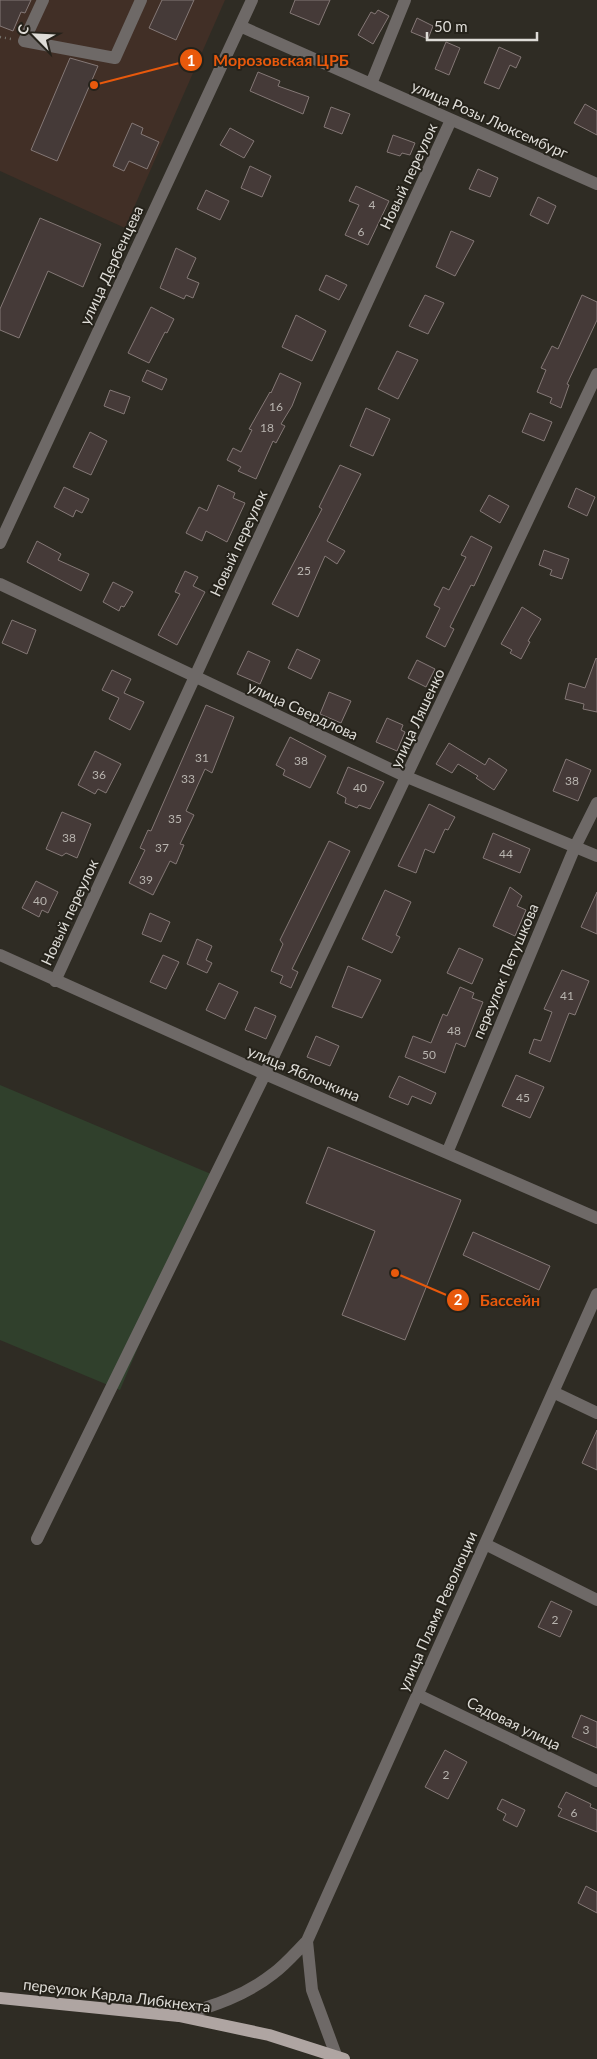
<svg xmlns="http://www.w3.org/2000/svg" width="597" height="2059" font-family="Lato,sans-serif">
<style>
.medical{fill:#412f26}
.green{fill:#30402c}
.building{fill:#453a38;stroke:#847876}
.lines{fill:none;stroke-linecap:round;stroke-linejoin:round}
.path{stroke:#77746e;stroke-width:2.5;stroke-dasharray:1 4;stroke-linecap:butt}
.minor{stroke:#6e6967;stroke-width:12}
.major{stroke:#afa5a2;stroke-width:12}
.labels{text-anchor:middle;dominant-baseline:central;stroke-width:4;stroke-linejoin:round;paint-order:stroke}
.number-label{font-size:12px;fill:#b8b4af}
.street-label{font-size:15px;fill:#dedcd7;stroke:#25221a}
.leader{fill:none;stroke:#e8590c;stroke-width:2}
.callout-dot{fill:#e8590c;stroke:#25221a;stroke-width:2}
.mark-label{font-size:15px;text-anchor:middle;font-weight:bold;fill:#fff}
.callout-label{font-size:16px;text-anchor:middle;font-weight:bold;fill:#e8590c;stroke:#25221a;stroke-width:4;stroke-linejoin:round;paint-order:stroke}
</style>
<rect width="100%" height="100%" fill="#2f2c24"/>
<!-- medical -->
<path class="medical" d="M0,0h225l-100,228 -125,-57z"/>
<!-- green -->
<path class="green" d="M0,1085l211,89 -91,216 -120,-50z"/>
<!-- building -->
<path class="building" d="M0,0h31l-6,13 -4,-1 -8,19 -13,-5z
M162,0h32l-18,40 -27,-12z
M295,0h35l-11,25 -29,-12z
M378,10l11,6 -16,28 -15,-9 13,-23 4,2z
M417,18l16,8 -5,13 -17,-7z
M446,42l14,6 -11,27 -14,-6z
M499,47l22,10 -5,11 -6,-3 -11,24 -15,-6z
M70,58l28,8 -41,95 -26,-11z
M258,72l22,9 -2,5 31,11 -6,17 -53,-23z
M585,104l12,7v24l-23,-12z
M331,107l19,7 -8,20 -18,-7z
M132,123l11,5 -2,6 18,8 -12,27 -18,-8 -5,10 -11,-5z
M230,128l24,13 -10,17 -24,-13z
M393,135l22,8 -5,12 -8,-2 -2,3 -13,-4z
M250,166l21,10 -9,21 -21,-9z
M478,169l20,9 -8,19 -21,-8z
M356,186l33,15 -21,44 -23,-10 14,-30 -10,-4z
M206,190l23,11 -9,19 -23,-11z
M538,197l18,9 -8,18 -18,-9z
M40,218l61,26 -18,43 -35,-16 -29,67 -19,-8v-21z
M451,231l23,10 -19,35 -19,-9z
M176,248l20,10 -9,20 12,5 -6,15 -7,-3 -2,4 -24,-11z
M326,275l21,10 -8,15 -20,-10z
M425,295l19,8 -16,31 -19,-8z
M582,295l15,7v18l-30,64 2,1 -8,23 -11,-5 2,-5 -15,-6 9,-22 -5,-2 11,-22 6,3z
M151,307l23,12 -7,14 -2,-1 -16,31 -21,-10z
M296,315l30,16 -14,30 -30,-14z
M397,351l21,9 -20,39 -20,-10z
M147,370l20,9 -5,11 -20,-9z
M280,373l21,10 -9,23 -11,18 4,2 -9,17 -3,-2 -17,38 -18,-8 3,-4 -14,-7 6,-12 8,4 11,-22 -3,-1 21,-37 1,1z
M110,390l20,7 -6,17 -20,-8z
M366,408l24,11 -17,37 -23,-10z
M530,413l22,9 -8,19 -22,-9z
M90,432l17,9 -16,34 -18,-8z
M340,465l21,9 -34,67 18,10 -8,13 -12,-8 -27,61 -26,-13 50,-95 -3,-2z
M218,485l17,8 -2,5 12,5 -18,39 -21,-11 -4,10 -16,-8 13,-26 8,4z
M64,487l25,12 -7,14 -6,-3 -3,7 -19,-10z
M576,488l19,9 -8,19 -19,-9z
M489,495l20,11 -9,17 -20,-12z
M471,536l21,11 -18,39 -3,-1 -21,42 4,2 -9,18 -19,-10 14,-29 -6,-3 9,-18 6,3 17,-33 -5,-2z
M37,541l24,13 -3,6 31,14 -8,17 -54,-29z
M544,550l25,9 -7,20 -12,-4 2,-5 -13,-5z
M185,571l13,6 -5,9 12,6 -28,53 -19,-10 22,-41 -5,-2z
M113,582l20,10 -9,15 -3,-1 -2,5 -16,-9z
M522,607l19,12 -13,22 2,1 -9,17 -11,-6 2,-3 -11,-6z
M12,620l24,10 -9,24 -25,-11z
M297,649l23,11 -9,19 -23,-11z
M248,651l22,10 -10,23 -23,-10z
M596,658l1,1v53l-14,-3 1,-5 -19,-5 4,-16 16,5z
M417,660l18,9 -9,18 -18,-9z
M112,670l19,9 -7,14 20,9 -14,28 -21,-11 10,-21 -17,-8z
M329,692l22,9 -10,22 -21,-9z
M206,705l28,12 -22,56 -7,-4 -19,42 8,4 -14,29 4,1 -8,19 -6,-3 -17,34 -24,-12 16,-33 -5,-2 8,-18 3,1z
M387,718l16,7 -2,5 4,2 -8,19 -21,-9z
M290,737l36,19 -16,32 -27,-13 2,-5 -9,-5z
M449,743l36,22 4,-7 18,12 -13,20 -18,-12 2,-2 -20,-12 -6,9 -16,-9z
M95,751l26,13 -15,29 -8,-4 -3,5 -17,-9z
M566,759l25,11 -13,31 -25,-10z
M348,767l36,15 -14,27 -11,-4 -2,3 -12,-5 1,-5 -9,-5z
M429,804l26,13 -7,13 -3,-1 -11,24 -9,-4 -9,24 -18,-7z
M62,812l29,12 -14,34 -11,-5 -4,3 -16,-7z
M493,833l37,16 -10,24 -37,-15z
M329,841l21,10 -58,118 6,3 -7,16 -11,-5 3,-7 -12,-5 12,-27 -3,-4z
M36,881l22,11 -10,21 -6,-3 -3,7 -17,-9z
M510,887l12,9 -5,10 9,4 -11,26 -22,-10z
M385,890l26,12 -15,33 4,2 -8,16 -30,-14z
M597,892v42l-16,-7z
M150,913l20,9 -9,20 -19,-8z
M197,939l15,7 -6,14 6,3 -5,10 -20,-9z
M459,948l24,11 -11,25 -25,-11z
M163,955l16,7 -13,27 -16,-7z
M348,966l33,14 -19,38 -30,-11z
M562,970l27,11 -14,34 -6,-2 -19,49 -21,-9 5,-14 7,2 11,-29 -8,-3z
M219,983l19,9 -13,27 -19,-9z
M460,987l14,6 -2,5 11,4 -18,45 -9,-4 -11,30 -40,-16 8,-21 18,7 12,-29 4,2z
M255,1007l21,9 -10,23 -21,-9z
M316,1036l23,10 -9,20 -23,-9z
M516,1075l28,12 -14,31 -28,-12z
M399,1076l37,17 -5,11 -19,-8 -4,9 -19,-8z
M328,1147l133,53 -56,140 -63,-25 33,-84 -69,-28z
M473,1232l77,34 -11,24 -76,-35z
M597,1430v40l-15,-7z
M551,1601l21,10 -12,26 -22,-10z
M581,1715l16,7v26l-25,-11z
M445,1750l22,12 -19,37 -23,-12z
M566,1792l25,12 -1,3 7,3v22l-39,-16 4,-7 -4,-2z
M502,1799l23,11 -8,17 -14,-7 3,-6 -9,-5z
M586,1886l11,6v21l-19,-10z"/>
<g class="lines">
<!-- path -->
<path class="path" d="M0,37l11,2"/>
<!-- minor -->
<path class="minor" d="M43,0l-19,41 91,17 26,-58
M240,26l357,158
M371,84l34,-84
M0,543l252,-543
M0,584l407,193 190,79
M0,955l265,119 332,144
M55,981l396,-861
M447,1153l128,-306 22,-44
M553,1392l44,21
M37,1539l228,-465 332,-700
M485,1544l112,56
M418,1695l179,86
M307,1941l5,49 24,65
M179,2016c34,-10 66,-20 95,-43 12,-9 22,-21 33,-32l290,-647"/>
<!-- major -->
<path class="major" d="M0,1998l179,18 90,19 75,24"/>
</g>
<g class="labels">
<!-- number labels -->
<g class="number-label">
<text x="372" y="204">4</text>
<text x="361" y="231">6</text>
<text x="276" y="406">16</text>
<text x="267" y="427">18</text>
<text x="304" y="570">25</text>
<text x="202" y="757">31</text>
<text x="301" y="760">38</text>
<text x="99" y="774">36</text>
<text x="188" y="778">33</text>
<text x="572" y="780">38</text>
<text x="360" y="787">40</text>
<text x="175" y="818">35</text>
<text x="69" y="837">38</text>
<text x="162" y="847">37</text>
<text x="506" y="853">44</text>
<text x="146" y="879">39</text>
<text x="40" y="900">40</text>
<text x="567" y="995">41</text>
<text x="454" y="1030">48</text>
<text x="429" y="1054">50</text>
<text x="523" y="1097">45</text>
<text x="555" y="1619">2</text>
<text x="586" y="1729">3</text>
<text x="446" y="1774">2</text>
<text x="574" y="1812">6</text>
</g>
<!-- street labels -->
<g class="street-label">
<text transform="translate(490 119) rotate(24)">улица Розы Люксембург</text>
<text transform="translate(408 176) rotate(-65)">Новый переулок</text>
<text transform="translate(111 265) rotate(-65)">улица Дербенцева</text>
<text transform="translate(238 543) rotate(-65)">Новый переулок</text>
<text transform="translate(303 710) rotate(25)">улица Свердлова</text>
<text transform="translate(417 718) rotate(-65)">улица Ляшенко</text>
<text transform="translate(69 912) rotate(-65)">Новый переулок</text>
<text transform="translate(505 971) rotate(-67)">переулок Петушкова</text>
<text transform="translate(304 1073) rotate(23)">улица Яблочкина</text>
<text transform="translate(437 1611) rotate(-66)">улица Пламя Революции</text>
<text transform="translate(514 1723) rotate(26)">Садовая улица</text>
<text transform="translate(117 1995) rotate(7)">переулок Карла Либкнехта</text>
</g>
</g>
<!-- callouts -->
<path class="leader" d="M94 85L191 60M395 1273L458 1300"/>
<g class="callout-dot">
<circle cx="94" cy="85" r="5"/>
<circle cx="395" cy="1273" r="5"/>
<circle cx="191" cy="60" r="12"/>
<circle cx="458" cy="1300" r="12"/>
</g>
<g class="mark-label">
<text x="191" y="66">1</text>
<text x="458" y="1305">2</text>
</g>
<g class="callout-label">
<text x="281" y="66">Морозовская ЦРБ</text>
<text x="510" y="1306">Бассейн</text>
</g>
<!-- north arrow -->
<g transform="translate(35 35) rotate(294)" stroke="#25221a" stroke-width="4" paint-order="stroke">
<path d="M0-4L9 19L0 12L-9 19Z" fill="#dedcd7"/>
<text y="-8" font-size="14" font-weight="bold" text-anchor="middle" fill="#dedcd7">С</text>
</g>
<!-- scale -->
<path d="M427 32v8h110v-8" fill="none" stroke="#dedcd7" stroke-width="2.5"/>
<text x="434" y="32" font-size="15" fill="#dedcd7" stroke="#25221a" stroke-width="4" paint-order="stroke">50 m</text>
</svg>
